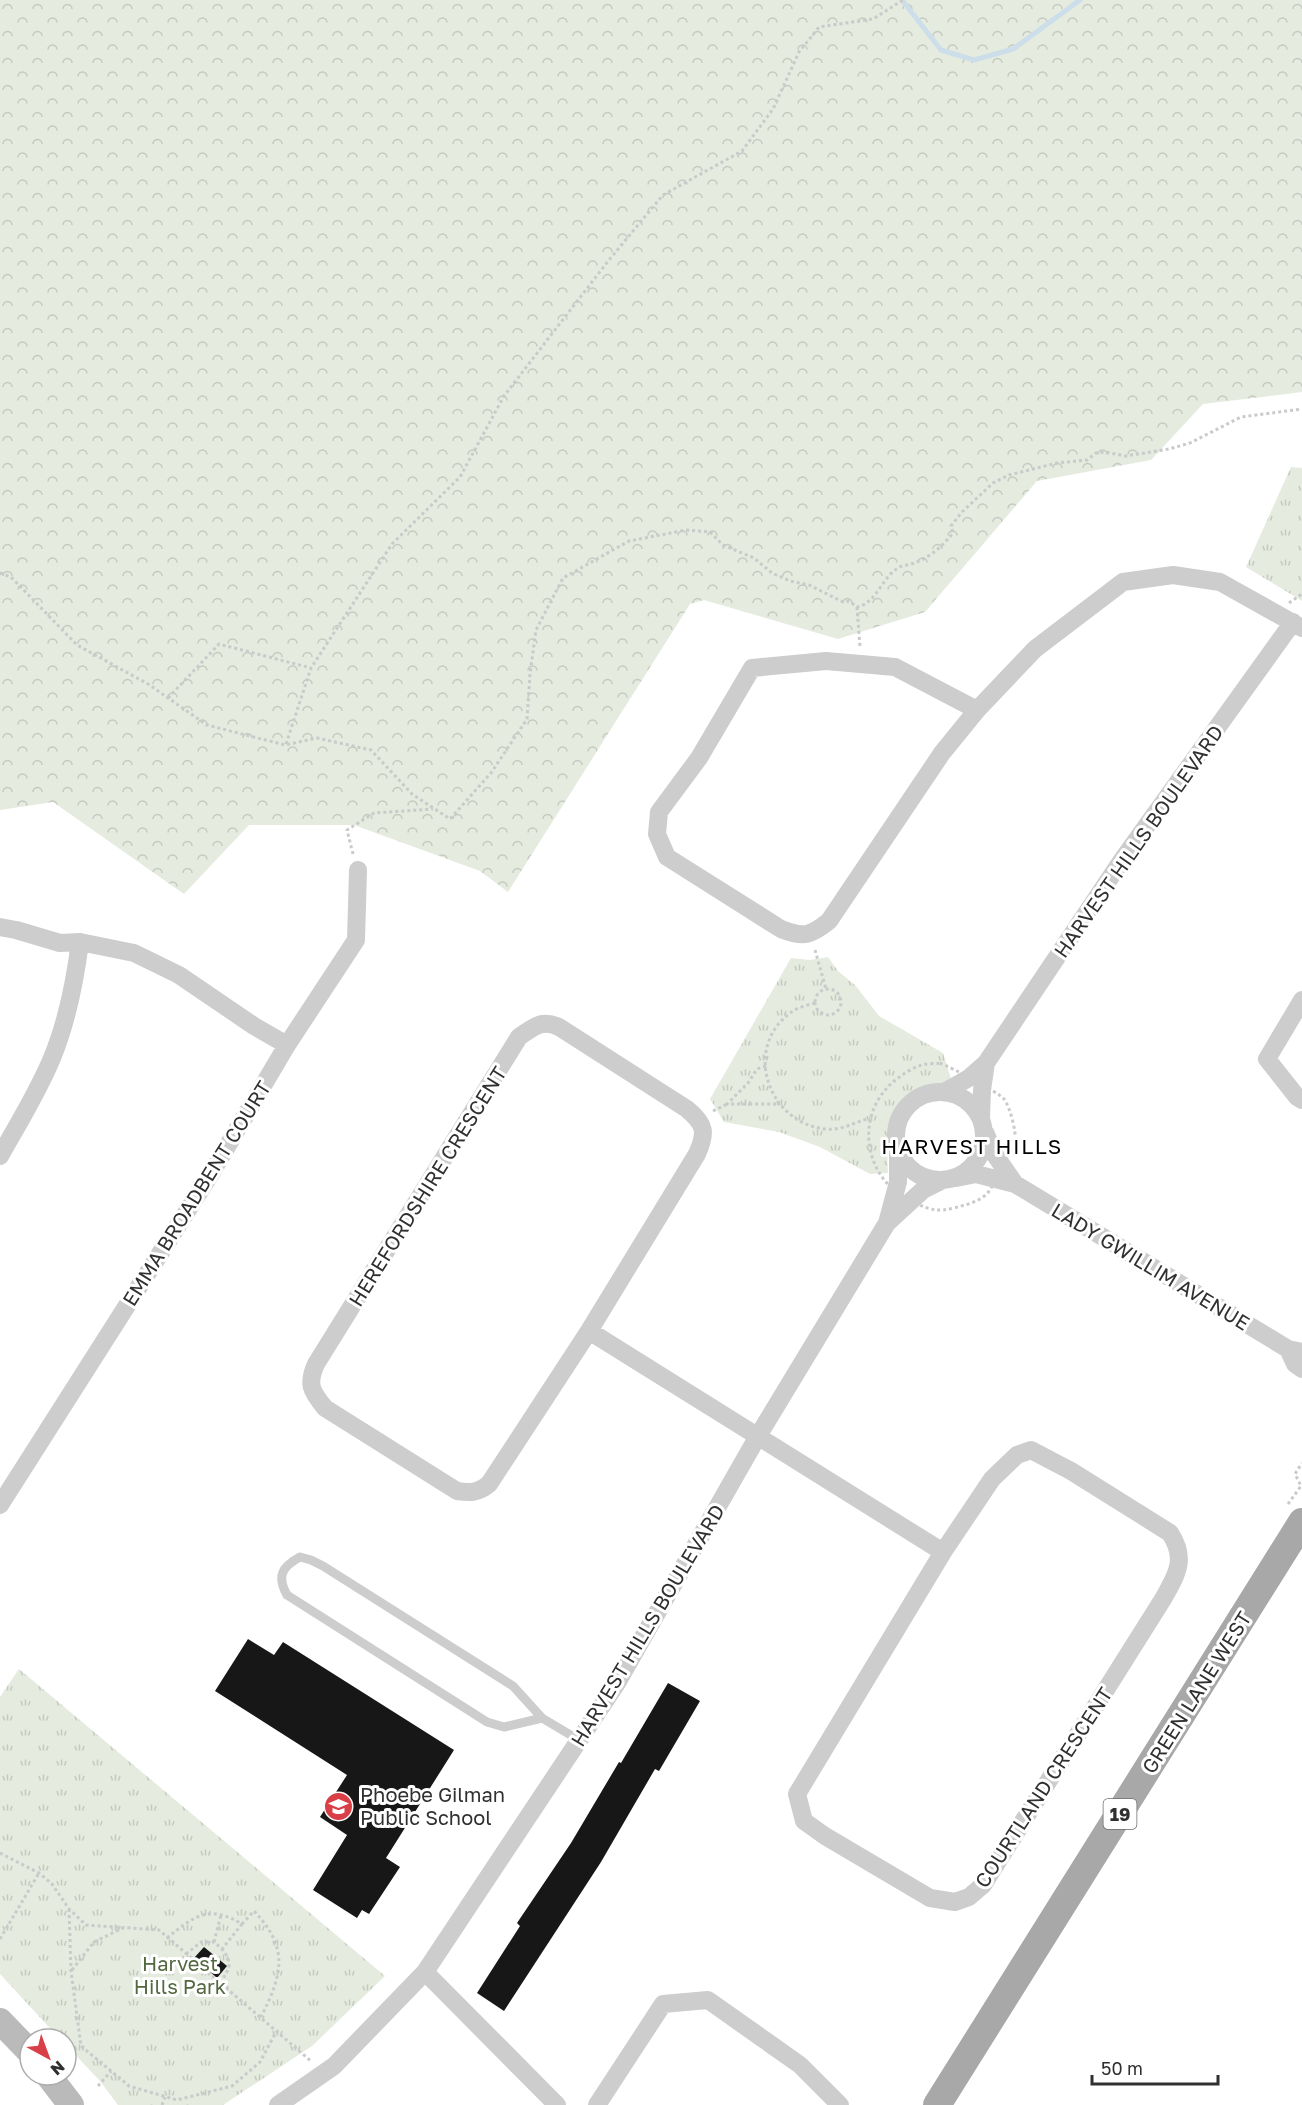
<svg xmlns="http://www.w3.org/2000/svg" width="1302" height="2105" font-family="'Golos Text',sans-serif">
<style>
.grass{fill:url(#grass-tufts)}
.forest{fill:url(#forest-crowns)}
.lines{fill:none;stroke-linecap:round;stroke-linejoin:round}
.stream{stroke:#ccdeea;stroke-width:5}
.building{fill:#171717}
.path{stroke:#cacaca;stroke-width:3;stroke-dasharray:3 3;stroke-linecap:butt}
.lane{stroke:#cdcdcd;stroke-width:9}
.street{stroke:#cdcdcd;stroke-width:18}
.secondary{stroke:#bababa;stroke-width:26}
.primary{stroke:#a8a8a8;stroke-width:28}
.labels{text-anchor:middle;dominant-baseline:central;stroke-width:6;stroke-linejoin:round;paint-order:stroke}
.shield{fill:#fff;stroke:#6e6e6e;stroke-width:1.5}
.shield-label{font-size:18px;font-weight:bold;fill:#303030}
.street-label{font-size:20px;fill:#303030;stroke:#fff}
.poi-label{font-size:20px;fill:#303030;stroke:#fff;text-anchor:start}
.park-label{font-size:20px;fill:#526840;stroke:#fff}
.neighbourhood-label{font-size:21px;letter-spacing:1.5px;fill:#000;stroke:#fff}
</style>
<defs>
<pattern id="grass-tufts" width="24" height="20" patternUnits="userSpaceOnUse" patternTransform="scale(1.5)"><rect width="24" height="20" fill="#e5ebdf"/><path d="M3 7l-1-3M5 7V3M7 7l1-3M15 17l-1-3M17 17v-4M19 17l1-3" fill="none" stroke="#c5cac0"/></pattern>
<pattern id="forest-crowns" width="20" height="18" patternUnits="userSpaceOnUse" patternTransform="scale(1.5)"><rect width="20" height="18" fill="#e5ebdf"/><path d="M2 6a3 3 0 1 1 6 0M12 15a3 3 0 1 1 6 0" fill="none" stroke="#c5cac0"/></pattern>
</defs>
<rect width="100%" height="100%" fill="#fff"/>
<!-- grass -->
<path class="grass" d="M1291,467l11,1v133l-56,-34z
M828,957l10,14 18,15 23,30 64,37 9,29c-60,11 -67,33 -64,91l-18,1 -50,-27 -41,-15 -55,-10 -14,-23 81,-141 19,2z
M19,1669l366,307 -73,70 -89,59h-105l-18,-24 -34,-36v-6h-6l-60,-65v-277z"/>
<!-- forest -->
<path class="forest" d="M0,0h1302v392l-99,12 -52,56 -114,21 -112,131 -87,27 -134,-39 -14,4 -182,288 -28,-21 -126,-46h-105l-65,69 -131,-92 -53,8z"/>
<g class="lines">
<!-- stream -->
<path class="stream" d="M902,0l39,50 33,10 39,-11 67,-49"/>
</g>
<!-- building -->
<path class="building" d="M248,1639l26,16 9,-13 171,108 -68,108 14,9 -31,47 -7,-4 -5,8 -44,-28 34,-55 -27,-18 27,-42 -132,-84z
M668,1683l32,18 -41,70 -4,-2 -54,93 -97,149 -27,-18 43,-67 -3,-3 54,-80 48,-81 2,1z
M204,1947l23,19 -10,12 -23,-20z"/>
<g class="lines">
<!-- path -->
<path class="path" d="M0,573l11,4 66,68 71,39 59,41 78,20 32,-7 54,12 41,44 38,25 41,-46 36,-54 3,-45 6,-44 27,-52 66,-37 57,-11 24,2 13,13 31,13 18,15 18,8 19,4 34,17 6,-1 8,6c21,-4 25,-33 45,-41 2,-1 6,-1 9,-2 17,-5 31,-17 42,-31l-2,-7 11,-14 31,-29 16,-8 48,-12 30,-3 9,-7 9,-1 21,4 43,-7 21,-6 51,-26 61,-8
M1289,603l13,-9
M857,607l3,40
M168,698l51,-54 92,24
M286,744l25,-76 81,-124 68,-67 44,-81 105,-136 54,-65 79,-44 31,-42 26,-57 20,-25 54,-8 30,-19
M353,854l-6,-24 27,-17 59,-4
M815,950l11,39
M815 1002a13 13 0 1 1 26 0a13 13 0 1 1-26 0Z
M815,1003c-7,2 -16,4 -22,8 -51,34 -27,111 32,118 16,2 30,-7 45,-11
M940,1063c12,5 57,28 64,36 6,8 13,34 11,44 -2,9 -9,15 -13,23 -7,11 -8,23 -19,31 -8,6 -19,8 -29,11 -16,4 -24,2 -39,-5 -53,-22 -63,-91 -17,-125 7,-5 16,-11 24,-13 6,-2 13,-1 18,-2z
M766,1066l-9,3 -9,14 -21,21h53
M713,1111l14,-7
M1288,1504l13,-18 -6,-12 7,-11
M0,1853l39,20 13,11 17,25 17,16 73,5 153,132
M69,1909l2,62 10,75 48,40 48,14 55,-14 28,-24 16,-30
M167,1938c27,-22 42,-34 75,-14l12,-13c36,38 28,64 7,106
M0,1939l39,-66
M214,1942l7,-27
M186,1954l15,-12h13l8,7 20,-25
M72,1970l22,-28 29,-14
M220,1983c9,-14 14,-19 2,-34
M98,2086l13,-15
M162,2105l3,-8"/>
<!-- lane -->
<path class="lane" d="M542,1718l-38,9 -17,-5 -200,-127c-10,-18 -6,-28 13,-38l11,3 12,6 190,120 29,32 37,22"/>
<!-- street -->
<path class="street" d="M977,710l-82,-43 -69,-6 -74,7 -53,90 -40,54 -2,22 10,23 114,72c23,9 29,7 48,-8l113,-168 35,-43 58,-61 88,-67 50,-7 47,7 82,46
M0,927l16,3 44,13 20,-1 54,11 45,22 75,51 33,19
M1302,1000l-35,59 30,38 5,3
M896 1136a44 44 0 1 1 88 0a44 44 0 1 1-88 0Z
M944,1092l25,-14 17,-15 136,-203 171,-238
M981,1117l1,-27 4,-27
M985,1132l10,23 20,29
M0,1156c18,-32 38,-64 52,-98 15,-36 23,-77 28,-116
M956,1178l20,-4 39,10 273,165 14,3
M887,1223l36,-33 18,-9
M589,1331l-100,153c-11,9 -19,9 -32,7l-132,-83c-14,-17 -18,-24 -9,-44l203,-327c15,-10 22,-18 40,-10l128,82c18,15 20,23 10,45l-108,177 354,221
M1288,1349l7,15 7,5
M1031,1450l40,21 99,62c17,26 7,41 -7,66l-180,286 -14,12 -14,5 -25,-4 -105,-62 -21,-15 -7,-27 146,-242 49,-73 25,-24z
M0,1505l212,-333 75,-127 69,-105 2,-70
M425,1972l132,133
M278,2105l56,-39 91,-94 192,-289 141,-247 129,-213 11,-41v-29
M597,2105l66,-101 45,-4 92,65 40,40"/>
<!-- secondary -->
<path class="secondary" d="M0,2021l30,31
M48,2075l23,30"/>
<!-- primary -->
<path class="primary" d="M937,2105l365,-583"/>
</g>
<!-- icons -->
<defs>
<symbol id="school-disc" viewBox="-11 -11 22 22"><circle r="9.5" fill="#d93f47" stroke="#fff"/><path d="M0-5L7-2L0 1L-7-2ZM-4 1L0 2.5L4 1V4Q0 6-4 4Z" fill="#fff"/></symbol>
</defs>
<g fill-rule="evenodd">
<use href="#school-disc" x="322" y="1790" width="33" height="33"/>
</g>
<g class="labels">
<!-- shield labels -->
<rect class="shield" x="1103.5" y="1799" width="33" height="30" rx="4.5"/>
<g class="shield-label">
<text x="1120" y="1814">19</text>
</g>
<!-- street labels -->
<g class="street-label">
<text transform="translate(1138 841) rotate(-55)">HARVEST HILLS BOULEVARD</text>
<text transform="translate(427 1186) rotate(-58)">HEREFORDSHIRE CRESCENT</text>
<text transform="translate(196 1193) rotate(-58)">EMMA BROADBENT COURT</text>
<text transform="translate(1151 1266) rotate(31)">LADY GWILLIM AVENUE</text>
<text transform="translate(647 1625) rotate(-59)">HARVEST HILLS BOULEVARD</text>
<text transform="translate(1196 1692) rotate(-58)">GREEN LANE WEST</text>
<text transform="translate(1043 1787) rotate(-57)">COURTLAND CRESCENT</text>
</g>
<!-- poi labels -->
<g class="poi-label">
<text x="360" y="1794">Phoebe Gilman<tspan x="360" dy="23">Public School</tspan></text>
</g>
<!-- park labels -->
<g class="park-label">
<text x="180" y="1963">Harvest<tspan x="180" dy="23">Hills Park</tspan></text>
</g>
<!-- neighbourhood labels -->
<g class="neighbourhood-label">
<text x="972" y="1146">HARVEST HILLS</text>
</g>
</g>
<!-- north arrow -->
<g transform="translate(48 2057) rotate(139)"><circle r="28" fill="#ffffff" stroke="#acacac" stroke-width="1.5"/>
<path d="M0-4.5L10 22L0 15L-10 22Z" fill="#d93f47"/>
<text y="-9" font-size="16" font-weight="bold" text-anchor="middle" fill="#303030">N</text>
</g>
<!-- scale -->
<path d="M1092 2075v9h126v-9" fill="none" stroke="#303030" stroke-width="3"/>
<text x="1101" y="2075" font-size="18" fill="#303030" stroke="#ffffff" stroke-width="4.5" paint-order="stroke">50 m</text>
</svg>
